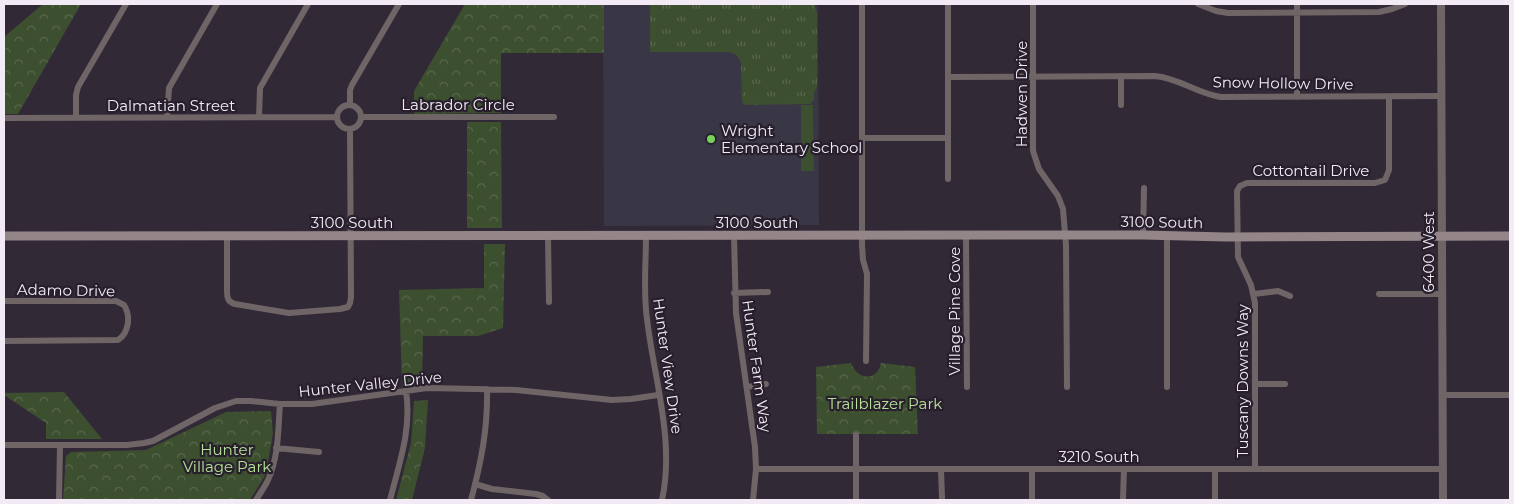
<svg xmlns="http://www.w3.org/2000/svg" width="1514" height="504" font-family="Montserrat,sans-serif">
<style>
.education{fill:#393646}
.grass{fill:url(#grass-tufts)}
.park{fill:url(#park-crowns)}
.pitch{fill:#3c4f2f}
.lines{fill:none;stroke-linecap:round;stroke-linejoin:round}
.minor{stroke:#6f6567;stroke-width:6}
.tertiary{stroke:#6f6567;stroke-width:8}
.secondary{stroke:#948588;stroke-width:9}
.poi-dot{fill:#77d259;stroke:#281f2d;stroke-width:2}
.labels{text-anchor:middle;dominant-baseline:central;stroke-width:4.5;stroke-linejoin:round;paint-order:stroke}
.street-label{font-size:15px;fill:#f2ebf5;stroke:#281f2d}
.poi-label{font-size:15px;fill:#f2ebf5;stroke:#281f2d;text-anchor:start}
.park-label{font-size:15px;fill:#b6e297;stroke:#281f2d}
</style>
<defs>
<pattern id="grass-tufts" width="24" height="20" patternUnits="userSpaceOnUse" patternTransform="scale(1.25)"><rect width="24" height="20" fill="#3c4f2f"/><path d="M3 7l-1-3M5 7V3M7 7l1-3M15 17l-1-3M17 17v-4M19 17l1-3" fill="none" stroke="#59684e"/></pattern>
<pattern id="park-crowns" width="20" height="18" patternUnits="userSpaceOnUse" patternTransform="scale(1.25)"><rect width="20" height="18" fill="#3c4f2f"/><path d="M2 6a3 3 0 1 1 6 0M12 15a3 3 0 1 1 6 0" fill="none" stroke="#59684e"/></pattern>
</defs>
<rect width="100%" height="100%" fill="#322937"/>
<!-- education -->
<path class="education" d="M603,4h215l1,221 -215,1z"/>
<!-- grass -->
<path class="grass" d="M650,4h164l3,9v74l-3,6v7l-4,4 -67,1v-3h-1l-1,-39c-2,-6 -6,-10 -13,-11h-78z"/>
<!-- park -->
<path class="park" d="M43,4h38l-63,110h-14v-77z
M465,4h139v49h-103v60l-87,1v-23z
M467,122h34l1,106h-35z
M484,244h21l-2,84 -25,8h-55l-1,48 -20,3 -3,-97 85,-2z
M851,363c6,17 26,19 30,0l34,4 3,67h-101l-1,-67z
M64,392l38,47h-56v-16l-42,-28v-2z
M428,400l-3,48 -13,52h-16l15,-57 3,-42z
M271,411l2,22 -7,41 -16,26h-187l3,-44 5,-4 75,-2 80,-38z"/>
<!-- pitch -->
<path class="pitch" d="M801,105h12l1,66h-13z"/>
<g class="lines">
<!-- minor -->
<path class="minor" d="M862,4v241l1,15 4,14 -1,87
M948,4v175
M1033,4v147l6,18 19,27 5,13 3,36 1,142
M1198,4l18,7 12,2 151,-1 13,-3 13,-5
M1297,4v93
M1121,76v29
M948,77l207,-1c24,2 43,18 66,21l220,-1
M350,105v-15l2,-5 47,-81
M337 117a12 12 0 1 1 24 0a12 12 0 1 1-24 0Z
M167,117l2,-29 48,-84
M259,117l1,-29 48,-84
M361,117h193
M4,118l333,-1
M76,118v-23l2,-8 48,-83
M862,138h86
M734,235l2,78 19,134 1,22 -3,31
M966,235l1,152
M1143,235l1,-47
M1167,235v152
M227,236v56c0,6 1,10 8,12l54,9 51,-4 8,-2 2,-4 1,-6 -1,-168
M548,236l1,66
M646,236c0,27 -3,56 1,83 7,60 28,122 15,181
M734,293l34,-1
M1254,294l24,-3 12,5
M1379,294h63
M4,301h112l8,4c7,11 5,28 -6,35l-114,1
M1255,384h30
M747,387l19,-3
M1442,395h68
M856,435v65
M4,445h123l17,-2 9,-2 62,-33 21,-7h15l29,3h32l115,-16 89,2 96,10 19,-1 27,-4
M276,448l43,4
M756,469h687
M941,469l1,29
M1032,469v30
M1215,469v30
M1255,469v-166l-4,-18 -13,-28 -1,-66 3,-5 7,-3h128l10,-3 4,-10v-73
M475,484l17,5 44,5 7,2 5,4
M1123,499l1,-30
M59,500l1,-55
M256,500c4,-7 9,-13 12,-20 11,-24 10,-51 12,-76
M390,500c9,-36 22,-71 16,-109
M471,500c10,-37 17,-72 16,-111"/>
<!-- tertiary -->
<path class="tertiary" d="M1441,4l2,496"/>
<!-- secondary -->
<path class="secondary" d="M4,236l1139,-1 83,2 284,-1"/>
</g>
<!-- markers -->
<circle class="poi-dot" cx="711" cy="139" r="5"/>
<g class="labels">
<!-- street labels -->
<g class="street-label">
<text transform="translate(1283 83) rotate(1)">Snow Hollow Drive</text>
<text transform="translate(1021 94) rotate(-90)">Hadwen Drive</text>
<text x="458" y="104">Labrador Circle</text>
<text x="171" y="105">Dalmatian Street</text>
<text x="1311" y="170">Cottontail Drive</text>
<text x="352" y="222">3100 South</text>
<text x="757" y="222">3100 South</text>
<text transform="translate(1162 222) rotate(1)">3100 South</text>
<text transform="translate(1428 252) rotate(-90)">6400 West</text>
<text transform="translate(66 290) rotate(1)">Adamo Drive</text>
<text transform="translate(954 311) rotate(-90)">Village Pine Cove</text>
<text transform="translate(668 366) rotate(82)">Hunter View Drive</text>
<text transform="translate(757 366) rotate(82)">Hunter Farm Way</text>
<text transform="translate(1242 381) rotate(-90)">Tuscany Downs Way</text>
<text transform="translate(370 384) rotate(-6)">Hunter Valley Drive</text>
<text x="1099" y="456">3210 South</text>
</g>
<!-- poi labels -->
<g class="poi-label">
<text x="721" y="130">Wright<tspan x="721" dy="17">Elementary School</tspan></text>
</g>
<!-- park labels -->
<g class="park-label">
<text x="885" y="403">Trailblazer Park</text>
<text x="227" y="449">Hunter<tspan x="227" dy="17">Village Park</tspan></text>
</g>
</g>
<!-- border -->
<rect width="1514" height="504" fill="none" stroke="#f2ebf5" stroke-width="10"/>
</svg>
